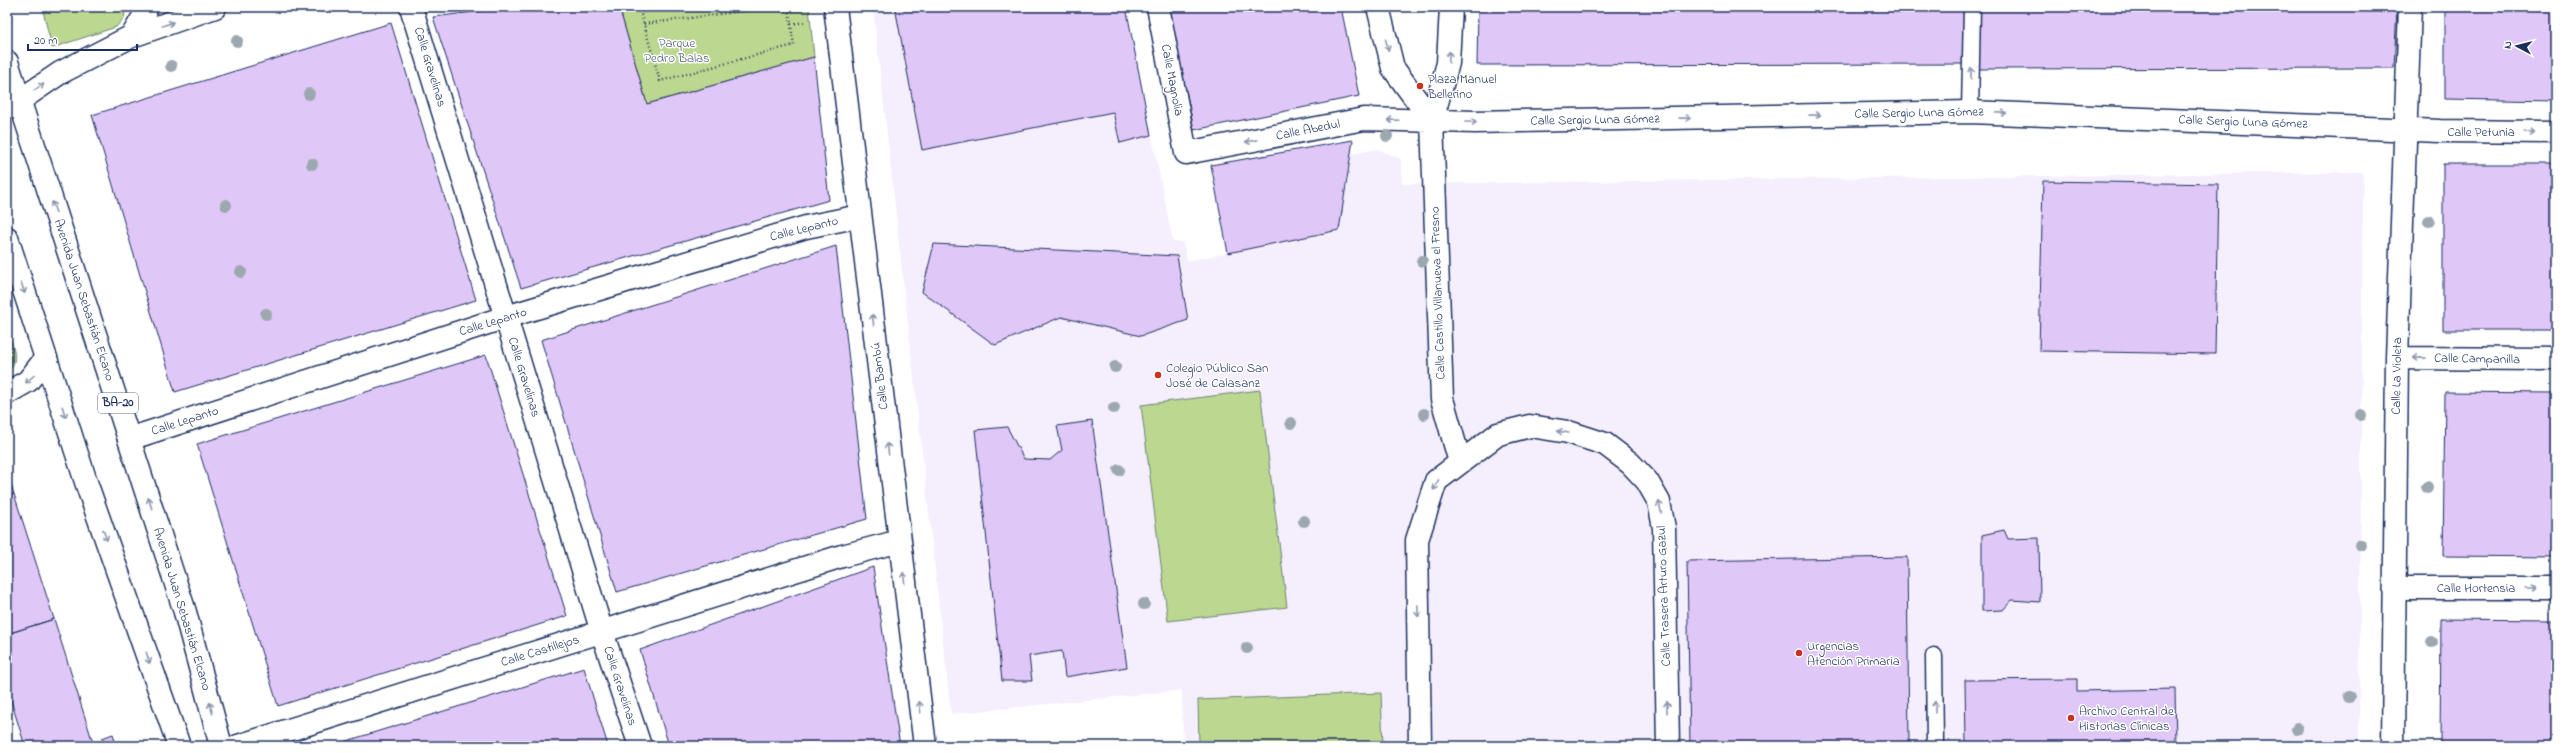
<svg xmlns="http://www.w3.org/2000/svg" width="2563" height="753" font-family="'Indie Flower',sans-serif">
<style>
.built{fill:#f5eefd}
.green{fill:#bcd78f;stroke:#6c8376}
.building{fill:#dfc7f7;stroke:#1b2f5e}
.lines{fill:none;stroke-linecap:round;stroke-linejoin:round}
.lane-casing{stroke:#1b2f5e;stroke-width:19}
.street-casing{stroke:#1b2f5e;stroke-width:25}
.highway-casing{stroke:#1b2f5e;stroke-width:25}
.path{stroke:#1b2f5e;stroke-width:2.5;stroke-dasharray:1 3;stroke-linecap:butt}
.lane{stroke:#fff;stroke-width:16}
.street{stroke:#fff;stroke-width:22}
.highway{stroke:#fff;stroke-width:22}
.tree{fill:#9ca8af}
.oneway{stroke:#8d97ae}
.poi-dot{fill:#c8321e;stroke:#fff;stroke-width:1.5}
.labels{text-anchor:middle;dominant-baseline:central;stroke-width:3;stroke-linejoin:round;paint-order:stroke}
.shield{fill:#fff;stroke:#5f6d8e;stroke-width:1}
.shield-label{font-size:12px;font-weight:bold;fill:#1b2f5e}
.park-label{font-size:13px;fill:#4b616d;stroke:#fff}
.street-label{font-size:13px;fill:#1b2f5e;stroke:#fff}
.poi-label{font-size:13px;fill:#1b2f5e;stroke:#fff;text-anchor:start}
</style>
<rect width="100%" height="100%" fill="#fff"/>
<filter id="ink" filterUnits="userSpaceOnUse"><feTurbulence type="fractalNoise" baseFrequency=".025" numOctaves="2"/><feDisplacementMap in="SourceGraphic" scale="8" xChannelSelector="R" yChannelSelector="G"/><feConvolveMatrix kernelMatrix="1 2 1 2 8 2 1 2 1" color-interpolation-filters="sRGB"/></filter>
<g filter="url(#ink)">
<!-- built -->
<path class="built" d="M873,7h253l47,235h10l4,19 152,-31 12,-76 26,-5 24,10 1,25 961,-12 -4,574h-1176l-1,-56 -231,24z"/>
<!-- green -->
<path class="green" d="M42,7h84l-2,11 -8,9 -64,21z
M619,7h190l5,50 -167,47z
M7,329c4,14 15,32 0,43z
M1260,390l27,217 -119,14 -27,-216z
M1381,693l2,53h-184l-1,-46z"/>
<!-- building -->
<path class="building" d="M514,7h105l28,97 167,-47 15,143 -308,88 -88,-271z
M895,7h231l25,128 -31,8 -7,-31 -191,38z
M1169,7h172l18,89 -165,34z
M1478,7h492l1,57 -494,1z
M1975,7h422l-3,61 -420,1z
M2445,7h111v94l-111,-2z
M391,23l85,277 -301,92 -83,-277z
M1353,140l-14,90 -111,23 -17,-88z
M2443,164h113v166h-113z
M2043,181l175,3 -3,170 -176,-3z
M934,244l243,12 11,64 -47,16 -80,-19 -66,28 -73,-53z
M836,246l31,273 -250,73 -76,-252z
M486,355l81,261 -289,90 -81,-262z
M2445,392l111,1v164l-113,-1z
M1092,421l35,246 -62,10 -3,-26 -33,5 3,25h-30l-27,-251 32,-3 17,32 26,1 12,-10 -5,-24z
M7,470l7,24 -7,1z
M14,494l40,125 -47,15v-139z
M2004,530l4,9 31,-1 1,64 -28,-2 -9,10 -21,1v-76z
M1907,557l2,189h-219l-3,-185z
M873,567l27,179h-231l-29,-96z
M54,619l40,127h-69l-18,-58v-54z
M2441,619l115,1v126h-116z
M584,668l24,78h-278z
M2077,679v12l98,-2 1,57h-210l-1,-66z
M113,734l3,10 -11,2 -3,-8z"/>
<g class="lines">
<defs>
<path id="lane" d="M1970,112l2,-105
M1934,656l1,90"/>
<path id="street" d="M411,7l191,625 38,114
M835,7l90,739
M1158,7l28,146 178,-34 111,3 495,-10 470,19 116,1
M1378,7l15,61 39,53
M1451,7l-3,56 -16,58 10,278 18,63
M132,36l13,-22v-7
M7,109l53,-36 72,-37 83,-29
M2397,358l159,1
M7,393l21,-12 18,-23
M129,439l377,-122 300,-90 54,-11
M2395,588h161
M238,746l604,-190 58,-15
M1420,746l-3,-206 19,-59 62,-47 32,-8 38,6 37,12 25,19 17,18 12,21 5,26 4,218
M2393,746l4,-388 13,-351"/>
<path id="highway" d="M7,62l178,550 36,134
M7,238l81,250 91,258"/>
</defs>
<!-- lane casing -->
<use href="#lane" class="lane-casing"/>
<!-- street casing -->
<use href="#street" class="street-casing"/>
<!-- highway casing -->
<use href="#highway" class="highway-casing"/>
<!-- path -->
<path class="path" d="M639,7l21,74 134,-36 -6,-38
M644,24l130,-17
M791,24l15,-2"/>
<!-- lane -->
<use href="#lane" class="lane"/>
<!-- street -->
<use href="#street" class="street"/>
<!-- highway -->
<use href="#highway" class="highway"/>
</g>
<!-- trees -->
<g class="tree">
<circle cx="237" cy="41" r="6"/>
<circle cx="171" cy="66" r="6"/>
<circle cx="309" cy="94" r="6"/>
<circle cx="1387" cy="136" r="6"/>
<circle cx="312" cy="164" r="6"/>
<circle cx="226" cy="205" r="6"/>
<circle cx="2429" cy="221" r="6"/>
<circle cx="1422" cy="261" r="6"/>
<circle cx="241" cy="272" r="6"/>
<circle cx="266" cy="314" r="6"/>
<circle cx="1115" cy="367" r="6"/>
<circle cx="1114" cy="408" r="6"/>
<circle cx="1424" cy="414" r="6"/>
<circle cx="2361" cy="415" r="6"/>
<circle cx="1291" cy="423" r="6"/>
<circle cx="1119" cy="470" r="6"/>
<circle cx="2427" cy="487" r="6"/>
<circle cx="1304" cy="521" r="6"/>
<circle cx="2361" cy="545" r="6"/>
<circle cx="1144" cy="604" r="6"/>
<circle cx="2432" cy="642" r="6"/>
<circle cx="1247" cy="648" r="6"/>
<circle cx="2349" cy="697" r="6"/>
<circle cx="2297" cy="729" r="6"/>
</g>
<!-- one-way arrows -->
<defs><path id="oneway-shaft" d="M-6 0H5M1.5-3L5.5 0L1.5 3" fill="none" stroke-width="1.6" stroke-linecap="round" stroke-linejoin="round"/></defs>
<g class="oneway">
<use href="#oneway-shaft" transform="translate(168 24) rotate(-19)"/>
<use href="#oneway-shaft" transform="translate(1387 45) rotate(76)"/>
<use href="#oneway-shaft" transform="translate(1449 57) rotate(-87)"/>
<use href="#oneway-shaft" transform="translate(1971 73) rotate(-89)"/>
<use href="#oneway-shaft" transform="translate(39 87) rotate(-34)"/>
<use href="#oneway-shaft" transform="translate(2001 113) rotate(2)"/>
<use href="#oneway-shaft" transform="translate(1815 115) rotate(-1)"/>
<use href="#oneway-shaft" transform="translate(1685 118) rotate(-1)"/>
<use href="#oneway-shaft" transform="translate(1393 120) rotate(-178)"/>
<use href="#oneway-shaft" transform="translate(1471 122)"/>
<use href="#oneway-shaft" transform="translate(2529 132)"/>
<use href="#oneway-shaft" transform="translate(1251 141) rotate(169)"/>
<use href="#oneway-shaft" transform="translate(54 207) rotate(-108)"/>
<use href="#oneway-shaft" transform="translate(23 288) rotate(72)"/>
<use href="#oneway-shaft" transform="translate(873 320) rotate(-97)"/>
<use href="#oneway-shaft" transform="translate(2419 358) rotate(-179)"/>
<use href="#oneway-shaft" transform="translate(30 379) rotate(138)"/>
<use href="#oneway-shaft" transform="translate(64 412) rotate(72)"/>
<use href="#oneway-shaft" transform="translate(1563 432) rotate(-170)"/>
<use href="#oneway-shaft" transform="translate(888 449) rotate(-97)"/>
<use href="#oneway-shaft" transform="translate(1436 485) rotate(116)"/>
<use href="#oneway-shaft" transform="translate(150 503) rotate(-108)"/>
<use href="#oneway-shaft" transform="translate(1660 507) rotate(-102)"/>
<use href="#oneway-shaft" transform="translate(105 535) rotate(70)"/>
<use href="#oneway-shaft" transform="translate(904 578) rotate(-97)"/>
<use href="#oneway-shaft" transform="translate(2532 588)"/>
<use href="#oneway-shaft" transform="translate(1418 611) rotate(89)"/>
<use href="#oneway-shaft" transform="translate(148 658) rotate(73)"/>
<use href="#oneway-shaft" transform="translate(920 707) rotate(-97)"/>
<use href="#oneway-shaft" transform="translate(1667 707) rotate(-91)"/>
<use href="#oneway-shaft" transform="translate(1935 707) rotate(-90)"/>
<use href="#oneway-shaft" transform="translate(211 708) rotate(-105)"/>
</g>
</g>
<!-- markers -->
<g class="poi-dot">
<circle cx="1420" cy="86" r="4"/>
<circle cx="1158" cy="375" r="4"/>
<circle cx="1799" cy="653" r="4"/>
<circle cx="2071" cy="718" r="4"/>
</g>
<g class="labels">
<!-- shield labels -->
<rect class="shield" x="98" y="393" width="40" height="20" rx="3"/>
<g class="shield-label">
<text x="118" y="403">BA-20</text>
</g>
<!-- park labels -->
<g class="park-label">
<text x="677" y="43">Parque<tspan x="677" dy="15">Pedro Balas</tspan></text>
</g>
<!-- street labels -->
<g class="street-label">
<text transform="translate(430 67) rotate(73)">Calle Gravelinas</text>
<text transform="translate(1172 80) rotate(79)">Calle Magnolia</text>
<text transform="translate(1919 113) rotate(-1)">Calle Sergio Luna Gómez</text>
<text transform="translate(1595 120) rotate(-1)">Calle Sergio Luna Gómez</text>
<text transform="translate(2243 122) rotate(2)">Calle Sergio Luna Gómez</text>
<text transform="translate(1308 130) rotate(-11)">Calle Abedul</text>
<text x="2481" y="132">Calle Petunia</text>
<text transform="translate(804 229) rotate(-14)">Calle Lepanto</text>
<text transform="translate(1438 293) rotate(-92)">Calle Castillo Villanueva el Fresno</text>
<text transform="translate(84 300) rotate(72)">Avenida Juan Sebastián Elcano</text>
<text transform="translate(493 322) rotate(-17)">Calle Lepanto</text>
<text transform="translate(2477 359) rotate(1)">Calle Campanilla</text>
<text transform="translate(880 376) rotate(-97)">Calle Bambú</text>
<text transform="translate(2397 376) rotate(-89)">Calle La Violeta</text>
<text transform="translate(524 377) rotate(73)">Calle Gravelinas</text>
<text transform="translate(185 421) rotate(-18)">Calle Lepanto</text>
<text x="2476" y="588">Calle Hortensia</text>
<text transform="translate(1664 596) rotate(-92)">Calle Trasera Arturo Gazul</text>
<text transform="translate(182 609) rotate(73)">Avenida Juan Sebastián Elcano</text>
<text transform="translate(540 651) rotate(-17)">Calle Castillejos</text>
<text transform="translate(620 686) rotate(72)">Calle Gravelinas</text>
</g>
<!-- poi labels -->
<g class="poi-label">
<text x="1428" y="79">Plaza Manuel<tspan x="1428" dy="15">Bellerino</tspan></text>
<text x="1166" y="368">Colegio Público San<tspan x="1166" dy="15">José de Calasanz</tspan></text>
<text x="1807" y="646">Urgencias<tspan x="1807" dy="15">Atención Primaria</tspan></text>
<text x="2079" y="711">Archivo Central de<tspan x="2079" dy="15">Historias Clínicas</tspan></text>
</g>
</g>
<!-- margin -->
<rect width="2563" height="753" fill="none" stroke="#fff" stroke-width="24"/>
<rect x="12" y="12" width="2539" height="729" fill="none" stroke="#1b2f5e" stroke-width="1.5" filter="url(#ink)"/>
<!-- north arrow -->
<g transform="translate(2517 46) rotate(277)" stroke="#ffffff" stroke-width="3" paint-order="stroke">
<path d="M0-3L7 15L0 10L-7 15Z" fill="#1b2f5e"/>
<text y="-6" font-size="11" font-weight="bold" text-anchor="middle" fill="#1b2f5e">N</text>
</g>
<!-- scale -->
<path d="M28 44v6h109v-6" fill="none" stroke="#1b2f5e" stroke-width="2"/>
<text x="34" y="44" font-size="12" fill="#1b2f5e" stroke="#ffffff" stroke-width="3" paint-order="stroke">20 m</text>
</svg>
